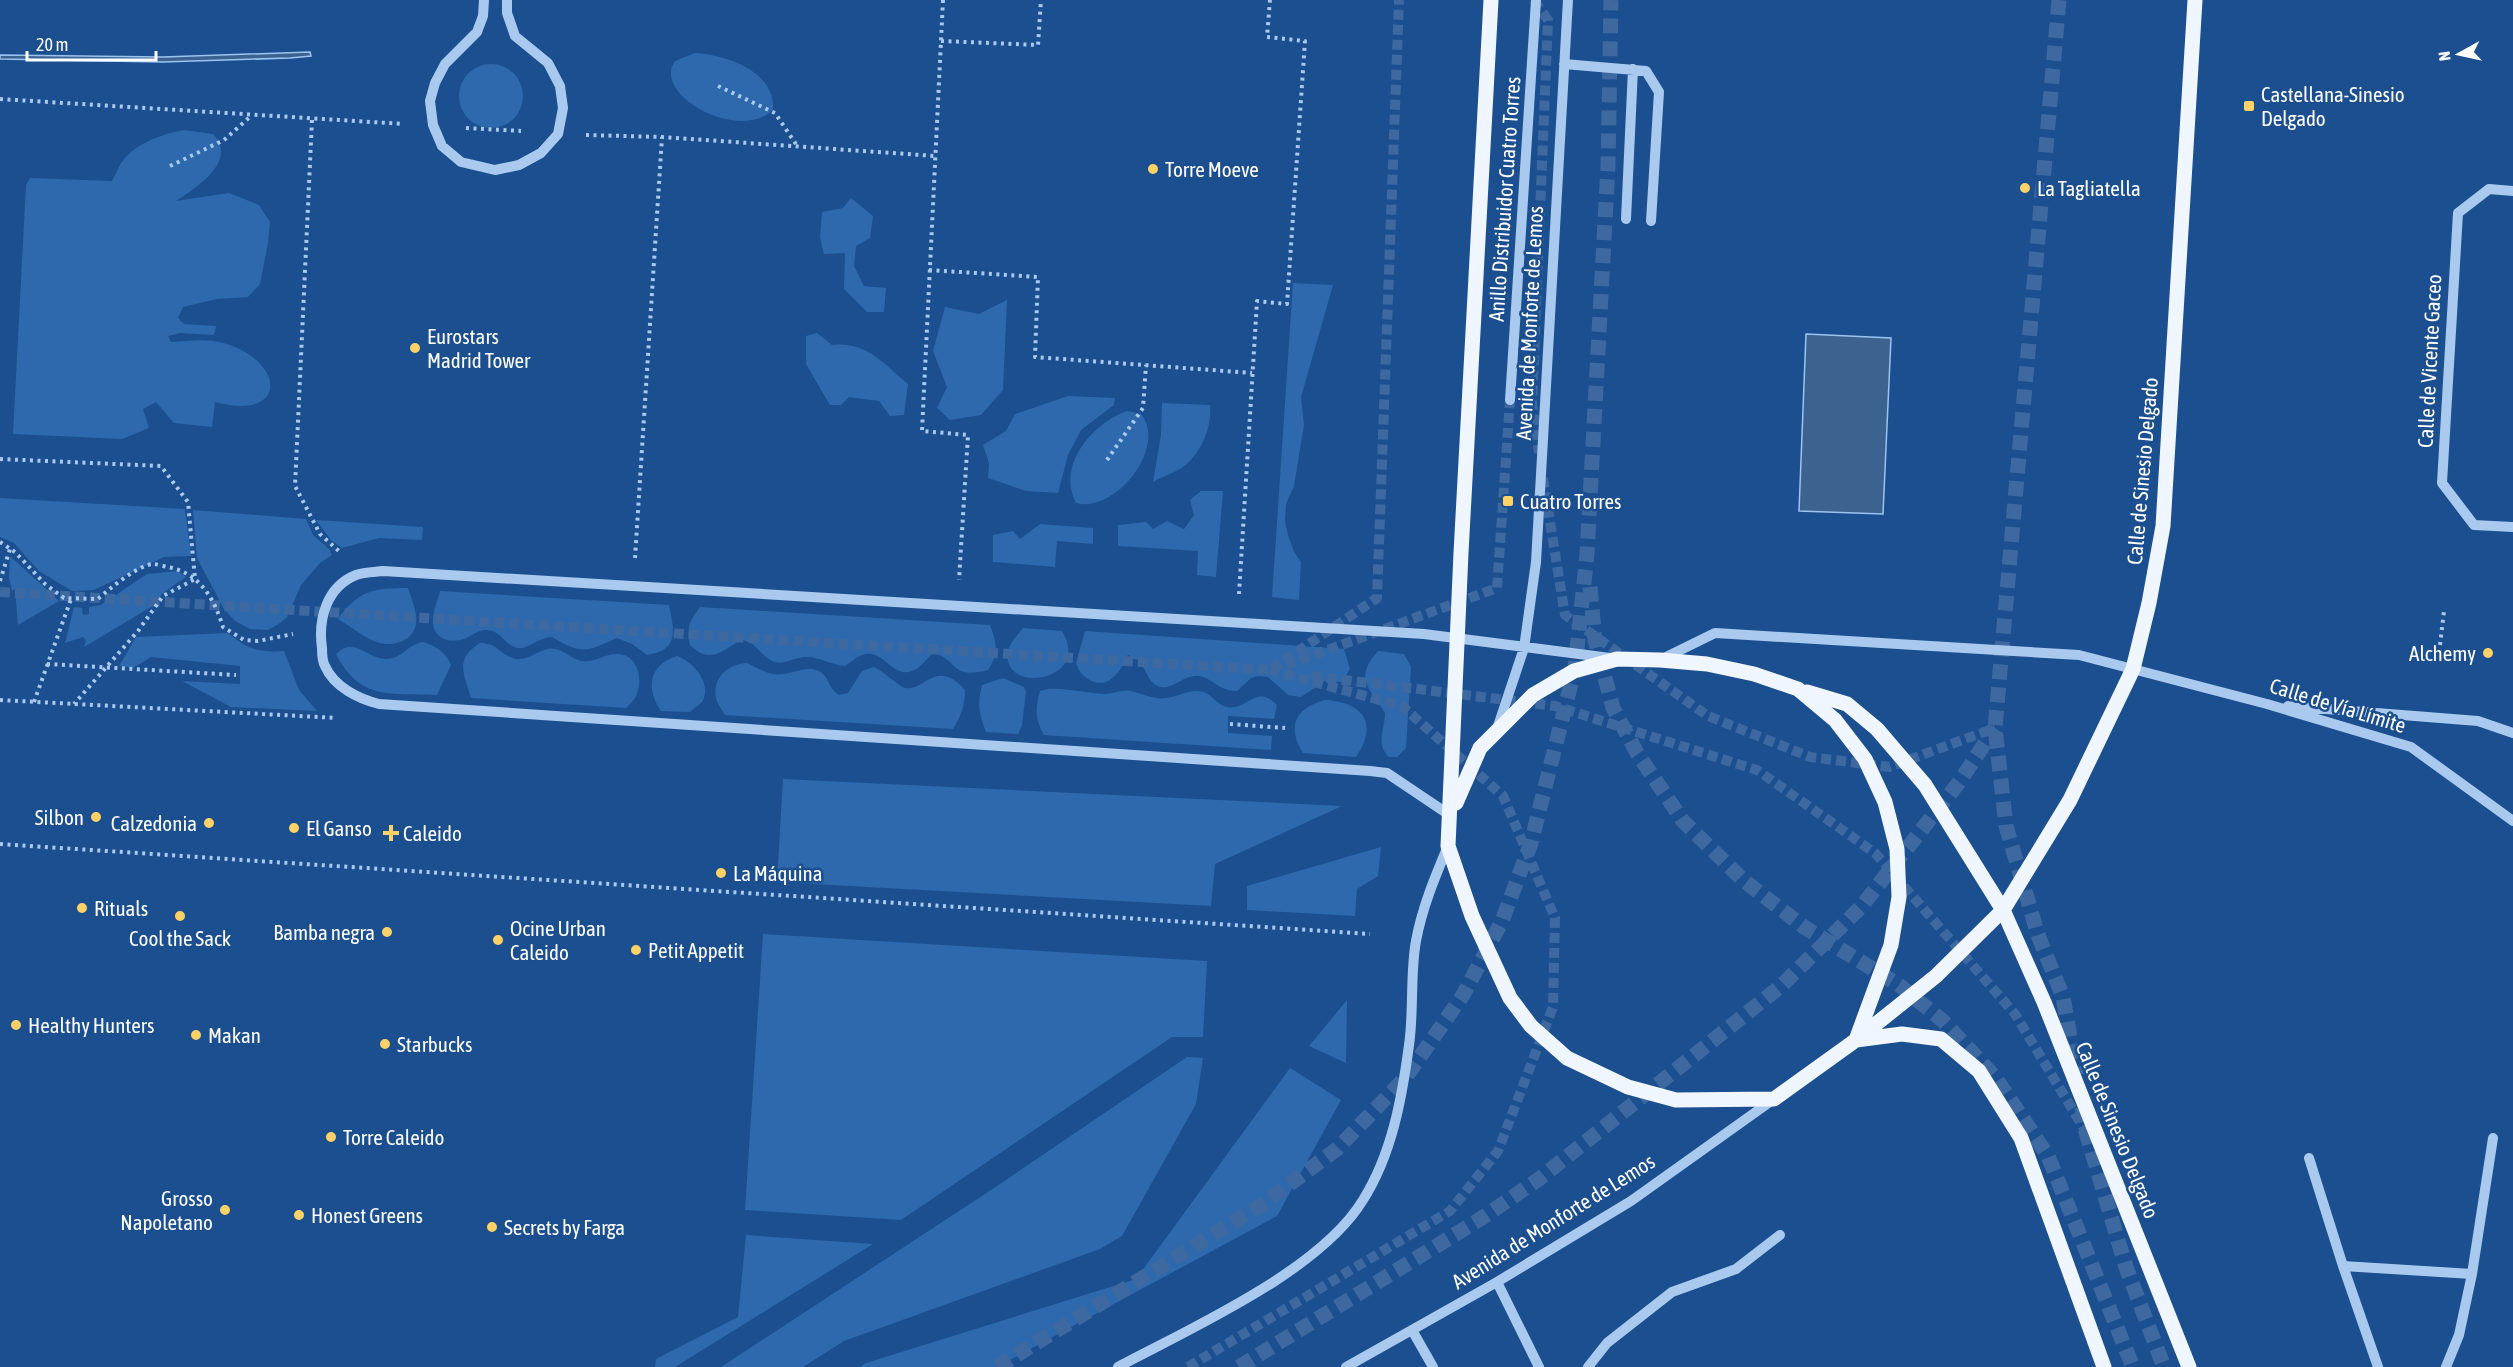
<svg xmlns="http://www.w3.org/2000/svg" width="2513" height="1367" font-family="'Asap Condensed',sans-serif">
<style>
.green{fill:#2e69ad}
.water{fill:#3c6290;stroke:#9cc4f0;stroke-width:1.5}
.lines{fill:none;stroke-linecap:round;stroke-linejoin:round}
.minor-tunnel{stroke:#3d69a0;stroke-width:10;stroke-dasharray:10 5;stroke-linecap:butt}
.major-tunnel{stroke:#3d69a0;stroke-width:15;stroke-dasharray:15 8;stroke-linecap:butt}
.path{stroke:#a9c9ee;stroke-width:4;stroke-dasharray:3 4.5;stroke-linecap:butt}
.minor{stroke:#a9c9ee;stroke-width:10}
.major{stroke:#f0f6ff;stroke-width:15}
.poi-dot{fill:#ffd166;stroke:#1b4f8f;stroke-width:2}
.labels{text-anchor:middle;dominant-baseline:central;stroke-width:5;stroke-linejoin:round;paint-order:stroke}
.poi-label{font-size:21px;fill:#fff;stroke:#1b4f8f;text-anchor:start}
.street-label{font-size:21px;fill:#fff;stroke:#1b4f8f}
</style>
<rect width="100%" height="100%" fill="#1b4f8f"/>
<!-- green -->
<path class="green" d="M695,53c31,2 81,18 78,57 -35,33 -122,-16 -98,-49z
M459 96a32 32 0 1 1 64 0a32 32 0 1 1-64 0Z
M184,130l29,4c26,27 -18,55 -37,67l53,-8 30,12 11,17 -2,21 -8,41 -12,13 -31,2 -34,8 -5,11 6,6 32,2 -2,9 -34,-2 -12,3 3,6c17,-1 35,-4 52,1 64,18 65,79 -8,59l-3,25 -38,-4 -18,-21 -13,7 6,19 -27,11 -109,-5 13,-249 4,-7 82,3c4,-7 7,-16 12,-22 15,-17 39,-25 60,-29z
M851,198l22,18 -3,22 -14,8 -2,20 10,20 22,2 -2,24h-17l-23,-23 1,-36 -21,1 -4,-17 2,-25 21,-4z
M1293,283l40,2 -32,112 3,28 -10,61 -8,18 -1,17 3,14 6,17 7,10 -2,38 -27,-3z
M1007,300l-4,90 -22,25 -31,5 -13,-12 10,-21 -14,-36 12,-44 34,7z
M817,333l15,12c34,-4 51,18 76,39l-4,31 -14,1 -11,-15 -30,-4 -8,8h-11l-24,-41v-28z
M1068,396l47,2 -1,7 -33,25 -13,25 -10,38 -32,-2 -38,-13 1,-15 -6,-18 23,-14 9,-17z
M1162,403l48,2c2,21 -7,44 -23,59 -9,8 -24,12 -34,18l8,-47z
M1127,411l14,3c27,33 -26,100 -65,89 -20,-38 17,-80 51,-92z
M1201,491h22l-7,86 -19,-2 1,-24 -80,-5v-21l28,-3 7,7 14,-8 17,8 10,-14 -4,-15z
M0,498l185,11 6,47 -27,1 -70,33 -22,1 -33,-20 -25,-28 -14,-6z
M193,510l113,9 7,16 16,14 3,6 -12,8 -19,22 -14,32 -7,6 -12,7 -18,-1 -15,-8 -11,-12 -27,-51z
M316,520l107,7 -1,13 -43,-2 -37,10 -11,-8z
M1040,524l53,4v16l-36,-3 -2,26 -62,-5v-27l20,-4 7,8z
M10,556l49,45 -41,24 -3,-36 -3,2 -3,-13z
M178,571l8,6 -23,16 -12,14 -67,40 2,-7 -3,-3 -18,6 9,-36 8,1 1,7 6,-1v-7l12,-2 46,-31z
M408,588c3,10 10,25 8,36 -3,19 -27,24 -42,17 -12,-5 -24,-15 -36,-22 21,-29 35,-31 70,-31z
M440,591l229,14c5,25 11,45 -22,50l-15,-11 -15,-6c-31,14 -35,17 -65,-1 -12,0 -26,13 -34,11 -13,-2 -18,-19 -32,-18 -8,0 -14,6 -22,9 -7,2 -15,3 -22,-1 -17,-11 -6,-31 -2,-47z
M700,607l290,18c7,18 9,28 -2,45 -39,10 -29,-11 -55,-17 -6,5 -13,16 -21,18 -19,7 -28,-20 -46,-17 -8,1 -15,8 -21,12 -14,-1 -26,-10 -41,-9 -10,1 -22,9 -32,4 -12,-6 -16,-19 -30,-21 -19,9 -31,26 -52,5 -4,-17 0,-25 10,-38z
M1023,628l39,3c31,51 -61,64 -54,21 1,-9 10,-17 15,-24z
M1085,631l259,18 6,20 -8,13 -17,-1 -24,16 -13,-2 -20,-18 -10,-1 -7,2 -14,13c-16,0 -21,-9 -34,-14 -18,-7 -32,19 -49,7 -6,-5 -10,-17 -15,-24l-6,-1 -4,-4 -5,2 3,3c-5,7 -13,19 -21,22 -13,4 -27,-7 -30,-19z
M228,633c18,16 32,20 56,18l15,39 18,21 -86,-4 -49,-26 58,3v-18l-89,-9 -18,11 -14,-2 17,-29z
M424,642c11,4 23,11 27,23l-14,30c-47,-2 -77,6 -101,-41 18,-18 31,4 49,5 17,1 23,-16 39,-17z
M480,643c18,0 19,11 33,15 12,5 23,-7 35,-9 13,-3 22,10 34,12 12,2 24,-8 36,-7 21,1 26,28 17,44 -2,3 -6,7 -9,10l-155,-10c-7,-24 -17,-39 9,-55z
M1378,651l26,3 7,13 -5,81 -9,9h-8c-14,-13 -4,-29 -4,-44 -15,-25 -32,-34 -7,-62z
M677,656c16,5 36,28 25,46 -3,3 -9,7 -12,10l-29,-1c-16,-23 -12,-46 16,-55z
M747,663c8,4 17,9 26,11 15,3 32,-10 46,-3 11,6 8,16 20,24l9,-2 14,-22 12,-4c9,4 23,18 31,21 19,4 31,-31 60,2 0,15 -4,26 -12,39l-228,-14c-3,-5 -8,-12 -9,-17 -4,-21 13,-34 31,-35z
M1003,678l21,9 2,5 -4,33 -4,9 -32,-2c-7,-19 -9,-27 -4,-47z
M1048,689c19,-1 37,4 56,5 10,0 18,-5 27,-3 12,3 24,9 36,7 13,-2 23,-10 37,-6 8,3 13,13 23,15 20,4 29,-24 50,-2l-3,14 -46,-3v17l44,3 -1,14 -227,-15c-9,-16 -9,-26 -4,-44z
M1325,700c38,2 54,23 31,57l-53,-4c-17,-27 -7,-45 22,-53z
M783,779l559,27 -127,58 -4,42 -434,-24z
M1381,847l-3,29 -21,13 -2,27 -108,-6v-24z
M763,934l444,27 -4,76h-31l-271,183 -156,-10z
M1347,1000l-1,63 -37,-17z
M1187,1057l16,1 -7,46 -74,132 -22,13 -256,92 -41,26h-82l267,-175z
M1290,1068l51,32 -64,116 -280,151h-137l6,-4 270,-84z
M746,1235l127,9 -198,123h-20l1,-8 82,-42z"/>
<!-- water -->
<path class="water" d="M310,52l1,4 -21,2 -128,4 -162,-3v-4l163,2z
M1806,334l85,4 -8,176 -84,-3z"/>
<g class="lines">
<!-- minor-tunnel -->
<path class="minor-tunnel" d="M1534,0l14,20 -16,384 7,49
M1543,478l22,137 143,101 102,41 79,10 106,-39
M0,592l1270,78 107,-72 22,-598
M1286,665l211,-77 13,-188
M1312,676l243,30 202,64 118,83 140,161 71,118
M1188,1367l262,-156 48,-60 55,-144 2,-89 -52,-122 -101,-90 -132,-36"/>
<!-- major-tunnel -->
<path class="major-tunnel" d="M2059,0l-64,728 11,98 32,109 25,62 14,78
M1590,587l5,53 18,68 24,45 46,68 60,59 61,47 95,58 44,36 52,56 53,79 85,211
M2082,1107l4,25 40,135 38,100
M997,1367l266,-163 74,-55 69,-72 57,-82 39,-74 29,-78 44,-175 12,-114 21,-388 3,-166
M1239,1367l243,-149 57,-39 242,-193 80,-79 99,-126 35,-53"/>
<!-- path -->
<path class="path" d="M943,0l-21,431 46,4 -9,145
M941,41l97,4 3,-45
M718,86l57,27 23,34
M0,99l404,25
M312,120l-17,366 25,48 20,18
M466,128l55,3
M586,135l76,2 273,19
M170,166l54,-26 28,-25
M929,270l109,7 -3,80 217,16
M0,459l161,7 27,36 7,77 -32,17 -25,35 -64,73
M1107,460l36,-52 3,-43
M0,542l15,10 30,32 19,14 34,1c11,-10 40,-34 55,-35 4,0 10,2 14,3 32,5 47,31 56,60l21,13 14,1 35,-7
M635,558l27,-421
M0,581l10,-32
M1239,594l18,-293 30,3 18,-263 -38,-4 3,-37
M2440,645l4,-34
M47,664l189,11
M0,700l337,18
M34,702l37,-103
M1230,724l55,4
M0,844l1370,90"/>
<!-- minor -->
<path class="minor" d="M484,0l-1,16 -6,16 -32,32 -10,19 -5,18 3,24 9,21 19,16 34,8 24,-5 22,-12 17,-19 5,-26 -3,-22 -12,-23 -33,-27 -8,-23v-13
M1564,64l82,7 13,21 -8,129
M2513,191l-24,-2 -31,24 -16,270 32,42 39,2
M1626,219l7,-150
M1510,400l26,-400
M1660,660l55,-27 364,22 188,49 144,43 102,74
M2288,706l190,15 35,12
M1497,729l27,-81 12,-86 32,-562
M1451,816l-64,-43 -17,-2 -991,-67c-20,-5 -45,-17 -54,-38 -3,-5 -3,-12 -3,-18 -4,-28 4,-61 34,-73 8,-3 19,-3 27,-4l1041,63 186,24
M2309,1158l34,108
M2472,1274l21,-136
M1497,1282l42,85
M1412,1330l21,37
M1118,1367c73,-39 202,-96 245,-167 29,-46 39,-102 46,-155 5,-34 1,-72 7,-104 6,-33 19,-64 32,-95
M1346,1367l151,-85 134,-81 143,-102
M1588,1367l19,-24 65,-51 64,-23 44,-34
M2378,1367l-35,-101 129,8 -13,61 -13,32"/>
<!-- major -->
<path class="major" d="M1491,0l-30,553 -13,293 24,70 38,82 21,28 36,32 61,29 48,13 98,-1 82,-59 80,-64 67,-66 67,-110 63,-131 16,-66 14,-77 32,-526
M1807,692l40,12 30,25 48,56 78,125 41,92 145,365
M1456,803l24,-55 53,-53 41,-24 43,-12 43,1 47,4 47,10 44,15 37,31 30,39 20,43 12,47 2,48 -8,48 -35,95
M1856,1040l46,-6 39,5 38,32 42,67 83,229"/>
</g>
<!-- markers -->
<g class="poi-dot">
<rect x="2243" y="100" width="12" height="12" rx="3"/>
<circle cx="1153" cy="169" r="6"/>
<circle cx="2025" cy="188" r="6"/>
<circle cx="415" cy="348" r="6"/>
<rect x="1502" y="495" width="12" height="12" rx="3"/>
<circle cx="2488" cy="653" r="6"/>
<circle cx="96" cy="817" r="6"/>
<circle cx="209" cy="823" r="6"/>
<circle cx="294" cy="828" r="6"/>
<path d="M388 824h6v6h6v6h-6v6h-6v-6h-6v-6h6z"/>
<circle cx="721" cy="873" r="6"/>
<circle cx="82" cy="908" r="6"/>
<circle cx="180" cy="916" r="6"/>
<circle cx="387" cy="932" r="6"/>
<circle cx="498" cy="940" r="6"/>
<circle cx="636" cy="950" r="6"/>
<circle cx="16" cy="1025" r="6"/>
<circle cx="196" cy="1035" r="6"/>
<circle cx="385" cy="1044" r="6"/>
<circle cx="331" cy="1137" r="6"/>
<circle cx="225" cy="1210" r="6"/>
<circle cx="299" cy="1215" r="6"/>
<circle cx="492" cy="1227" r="6"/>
</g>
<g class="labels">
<!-- poi labels -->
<g class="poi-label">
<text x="2261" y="94">Castellana-Sinesio<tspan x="2261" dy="24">Delgado</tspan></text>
<text x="1165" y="169">Torre Moeve</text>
<text x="2037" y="188">La Tagliatella</text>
<text x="427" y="336">Eurostars<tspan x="427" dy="24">Madrid Tower</tspan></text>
<text x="1520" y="501">Cuatro Torres</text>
<text x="2476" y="653" text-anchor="end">Alchemy</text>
<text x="84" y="817" text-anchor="end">Silbon</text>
<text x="197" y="823" text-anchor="end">Calzedonia</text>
<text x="306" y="828">El Ganso</text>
<text x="403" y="833">Caleido</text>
<text x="733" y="873">La Máquina</text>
<text x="94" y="908">Rituals</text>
<text x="510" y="928">Ocine Urban<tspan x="510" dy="24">Caleido</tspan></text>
<text x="375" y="932" text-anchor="end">Bamba negra</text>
<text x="180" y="938" text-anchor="middle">Cool the Sack</text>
<text x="648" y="950">Petit Appetit</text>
<text x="28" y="1025">Healthy Hunters</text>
<text x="208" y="1035">Makan</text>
<text x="397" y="1044">Starbucks</text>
<text x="343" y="1137">Torre Caleido</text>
<text x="213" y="1198" text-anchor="end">Grosso<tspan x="213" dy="24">Napoletano</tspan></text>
<text x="311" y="1215">Honest Greens</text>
<text x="504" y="1227">Secrets by Farga</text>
</g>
<!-- street labels -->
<g class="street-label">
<text transform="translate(1504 199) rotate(-86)">Anillo Distribuidor Cuatro Torres</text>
<text transform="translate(1529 323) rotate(-87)">Avenida de Monforte de Lemos</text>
<text transform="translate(2429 361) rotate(-87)">Calle de Vicente Gaceo</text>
<text transform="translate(2142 471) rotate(-85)">Calle de Sinesio Delgado</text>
<text transform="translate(2338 705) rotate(17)">Calle de Vía Límite</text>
<text transform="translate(2118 1130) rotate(68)">Calle de Sinesio Delgado</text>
<text transform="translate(1553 1221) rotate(-32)">Avenida de Monforte de Lemos</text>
</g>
</g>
<!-- north arrow -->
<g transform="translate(2459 54) rotate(262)" stroke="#1b4f8f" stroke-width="4.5" paint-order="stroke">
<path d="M0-4.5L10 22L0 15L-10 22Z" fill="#ffffff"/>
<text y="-9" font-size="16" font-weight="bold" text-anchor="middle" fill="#ffffff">N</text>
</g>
<!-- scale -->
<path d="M27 51v9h129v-9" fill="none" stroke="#ffffff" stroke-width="3"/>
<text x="36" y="51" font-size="18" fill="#ffffff" stroke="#1b4f8f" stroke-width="4.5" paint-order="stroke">20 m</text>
</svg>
